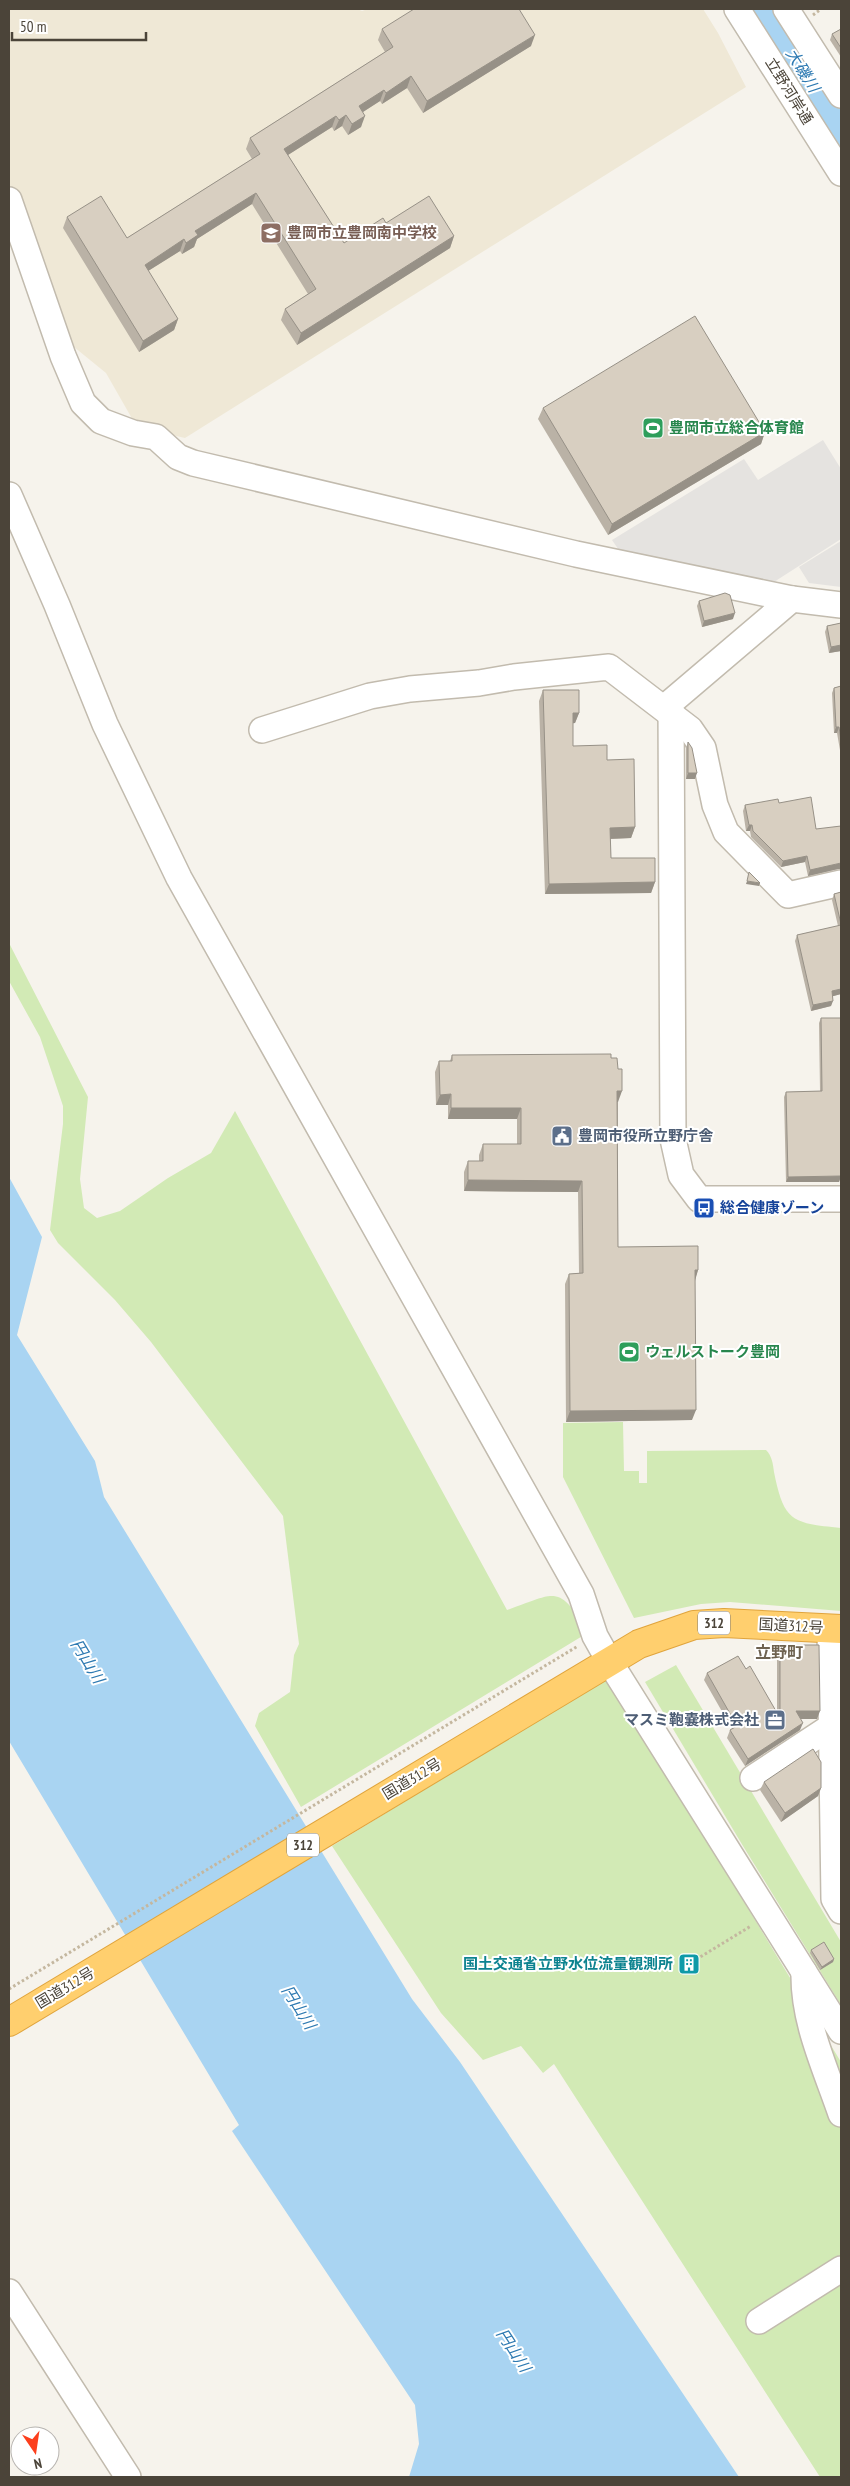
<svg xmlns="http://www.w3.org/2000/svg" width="850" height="2486" viewBox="0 0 850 2486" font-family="'PT Sans Narrow','Noto Sans JP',sans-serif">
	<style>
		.education { fill: #efe8d6 }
		.green { fill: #d2eab5 }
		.parking { fill: #e5e3e0 }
		.water { fill: #a9d4f2 }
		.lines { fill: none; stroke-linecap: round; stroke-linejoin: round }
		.river { stroke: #a9d4f2; stroke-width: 32 }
		.minor-casing { stroke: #c2bbae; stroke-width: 28 }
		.highway-casing { stroke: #e0a43c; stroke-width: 30 }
		.path { stroke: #c4b79f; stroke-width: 3; stroke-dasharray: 2.5 2.5; stroke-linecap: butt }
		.minor { stroke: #fff; stroke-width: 25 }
		.highway { stroke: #ffcf6e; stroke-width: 28 }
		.wall { fill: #bab2a6 }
		.shaded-wall { fill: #979187 }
		.building { fill: #d8cfc1; stroke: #979187 }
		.labels { text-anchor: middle; stroke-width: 4; stroke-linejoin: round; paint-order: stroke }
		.shield { fill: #fff; stroke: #817c74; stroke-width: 1 }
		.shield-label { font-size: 14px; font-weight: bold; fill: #4b4439 }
		.street-label { font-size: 15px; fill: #4b4439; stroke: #fff }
		.education-label { font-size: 15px; font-weight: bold; fill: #785e54; stroke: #fff; text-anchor: start }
		.leisure-label { font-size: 15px; font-weight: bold; fill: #27864d; stroke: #fff; text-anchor: start }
		.service-label { font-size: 15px; font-weight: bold; fill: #4e5e75; stroke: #fff; text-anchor: start }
		.transit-label { font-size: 15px; font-weight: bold; fill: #164399; stroke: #fff; text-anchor: start }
		.culture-label { font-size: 15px; font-weight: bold; fill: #0d838f; stroke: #fff; text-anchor: end }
		.water-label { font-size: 16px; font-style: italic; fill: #2e7ab2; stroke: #fff }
		.neighbourhood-label { font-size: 16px; font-weight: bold; fill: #6e6250; stroke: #fff }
	</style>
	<rect width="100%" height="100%" fill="#f6f3ec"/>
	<polygon class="education" points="9,9 357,9 362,11 368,9 703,9 718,33 746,87 185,438 150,430 134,422 106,373 63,338 9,189"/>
	<g class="green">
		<path d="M9,943l79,154 -8,82 4,29 13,10 23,-7 48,-33 43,-25 24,-42 272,499c50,-17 50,-27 82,22l-288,175 -46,-81 4,-13 31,-21 4,-37 5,-11 -16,-128 -132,-174 -36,-42 -57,-57 -8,-13 13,-106v-18l-23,-69 -31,-56z"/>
		<path d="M623,1422l1,49h15v12h8v-32l119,-1c6,6 7,14 8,22 10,50 18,51 67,56v83l-111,-9 -29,2 -67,14 -71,-141v-54z"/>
		<polygon points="676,1665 841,1942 841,2005 743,1846 645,1682"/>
		<polygon points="608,1677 841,2062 841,2477 820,2477 554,2064 543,2073 521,2046 483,2060 441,2013 332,1846"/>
	</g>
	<g class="parking">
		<polygon points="823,440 841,469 841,539 763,589 625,559 612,540 744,459 758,480"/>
		<polygon points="841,541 841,587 809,583 799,567"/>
	</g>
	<polygon class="water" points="9,1177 42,1237 17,1335 95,1461 104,1497 412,1999 460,2062 739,2477 409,2477 419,2444 415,2405 232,2131 239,2125 9,1741"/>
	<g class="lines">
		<polyline class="river" points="765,9 841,132"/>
		<g class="minor-casing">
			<g id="minor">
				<polyline points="737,9 841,173"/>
				<polyline points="786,9 841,95"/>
				<polyline points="9,200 63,356 83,403 101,421 133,433 156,437 178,457 193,463 576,554 792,599 841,605"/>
				<polyline points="9,495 57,605 105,724 179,878 581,1594 595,1636 609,1661 841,2031"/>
				<polyline points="792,599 671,702 673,1139 681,1175 699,1199 841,1199"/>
				<polyline points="262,730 370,696 410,689 479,683 514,677 609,667 690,729 703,748 715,805 726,832 788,895 841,883"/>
				<polyline points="830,1628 834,1899 841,1911"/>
				<polyline points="753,1778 832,1726"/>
				<path d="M804,1972c-1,50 21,95 37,142"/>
				<polyline points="9,2292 128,2477"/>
				<polyline points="759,2321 841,2269"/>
			</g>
		</g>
		<g class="highway-casing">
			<polyline id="highway" points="9,2022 639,1644 694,1625 724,1623 841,1629"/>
		</g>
		<g class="path">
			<polyline points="813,15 821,9"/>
			<polyline points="692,1962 751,1926"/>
			<polyline points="9,1989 578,1646"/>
		</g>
		<use href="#minor" class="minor"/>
		<use href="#highway" class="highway"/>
	</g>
	<g class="wall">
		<polygon points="382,29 531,46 423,113 407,88 382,104 380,101 363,112 361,127 348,135 342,126 334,131 332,127 288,155 344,243 386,223 454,236 450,248 297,345 281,320 285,309 308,294 252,204 197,239 194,247 182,254 180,251 148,271 178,319 174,330 139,352 63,228 67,217 127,238 252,159 246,149 250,138 385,52 378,40"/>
		<polygon points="841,29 841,57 830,40 832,34"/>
		<polygon points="543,408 765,432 761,444 608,535 538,419"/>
		<polygon points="699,601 733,619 702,627 697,606"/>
		<polygon points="841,623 841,651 829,653 825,632 827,626"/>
		<polygon points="841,686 841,756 837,733 834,733 832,693 834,688"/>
		<polygon points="543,690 579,713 575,723 573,723 573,746 607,760 635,827 631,838 610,839 611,858 655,882 651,893 545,894 539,701"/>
		<polygon points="688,742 695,779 686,779 686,748"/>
		<polygon points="779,803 816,829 838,869 808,876 805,862 781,867 751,837 750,831 746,831 743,811 745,805"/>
		<polygon points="841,892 841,994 833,996 831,1006 811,1011 795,941 797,935 838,926 832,900 834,894"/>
		<polygon points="821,1018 841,1168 841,1176 839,1182 786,1182 784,1097 786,1092 820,1091 819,1023"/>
		<polygon points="452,1055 611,1058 618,1102 618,1247 698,1270 695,1279 692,1420 566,1422 565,1284 569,1274 579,1273 578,1192 464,1191 464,1172 468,1161 479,1161 479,1155 483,1144 517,1144 517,1119 448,1119 448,1105 436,1105 435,1072 439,1061 450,1061"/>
		<polygon points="795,1645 817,1719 800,1719 800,1730 745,1766 727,1738 730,1730 732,1729 704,1680 707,1673 746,1669 777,1714 777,1660 780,1653 793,1653"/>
		<polygon points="764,1782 821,1788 818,1796 781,1822 760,1790"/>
		<polygon points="811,1950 834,1959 833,1962 820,1970 810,1953"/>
	</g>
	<g class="shaded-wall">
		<polygon points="535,35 531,46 423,113 427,101"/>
		<polygon points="411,76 407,88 382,104 386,93"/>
		<polygon points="384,90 380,101 355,117 359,106"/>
		<polygon points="346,115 342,126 334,131 339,120"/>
		<polygon points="336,116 332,127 280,160 284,149"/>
		<polygon points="365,116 361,127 348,135 352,124"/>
		<polygon points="256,193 252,204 197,239 194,247 182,254 186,243 195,231"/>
		<polygon points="454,236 450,248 297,345 301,333"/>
		<polygon points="184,239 180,251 140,276 145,265"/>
		<polygon points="178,319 174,330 139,352 143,341"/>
		<polygon points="765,432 761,444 608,535 612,524"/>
		<polygon points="735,613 733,619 702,627 704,621"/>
		<polygon points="841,645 841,651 829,653 831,647"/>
		<polygon points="573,713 579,713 575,723 569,724"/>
		<polygon points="836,727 839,727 837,733 834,733"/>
		<polygon points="688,773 697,773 695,779 686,779"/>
		<polygon points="749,825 752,825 750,831 746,831"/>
		<polygon points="635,827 631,838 606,839 610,828"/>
		<polygon points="807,856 805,862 781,867 783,861"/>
		<polygon points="841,863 841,869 838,869 808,876 810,870"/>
		<polygon points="747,881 760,883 759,886 746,884"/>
		<polygon points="655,882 651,893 545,894 549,884"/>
		<polygon points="841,989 841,994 830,997 832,991"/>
		<polygon points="833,1001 831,1006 811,1011 813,1005"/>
		<polygon points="617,1091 622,1091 618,1102 614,1102"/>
		<polygon points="451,1094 448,1105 436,1105 440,1095"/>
		<polygon points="451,1108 521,1108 517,1119 448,1119"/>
		<polygon points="841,1176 839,1182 786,1182 788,1177"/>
		<polygon points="468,1180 582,1181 578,1192 464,1191"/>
		<polygon points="695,1270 698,1270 695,1281"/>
		<polygon points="696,1410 692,1420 566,1422 570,1411"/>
		<polygon points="796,1711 820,1711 817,1719 793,1719"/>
		<polygon points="803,1723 800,1730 745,1766 748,1759"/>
		<polygon points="821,1788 818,1796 781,1822 785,1813"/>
		<polygon points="834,1959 833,1962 820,1970 822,1967"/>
	</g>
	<g class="building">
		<polygon points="414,9 519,9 535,35 427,101 411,76 386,93 384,90 359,106 365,116 352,124 346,115 339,120 336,116 284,149 344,243 383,218 386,223 429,196 454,236 301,333 285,309 316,289 256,193 195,231 198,235 186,243 184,239 145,265 178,319 143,341 67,217 101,196 127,238 260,154 250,138 393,47 382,29"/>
		<polygon points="841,29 841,48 832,34"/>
		<polygon points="695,316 765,432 612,524 543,408"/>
		<polygon points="725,593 730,595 735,613 704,621 699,601"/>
		<polygon points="841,623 841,645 831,647 827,626"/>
		<polygon points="841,686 841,740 839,727 836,727 834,688"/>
		<polygon points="543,690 579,690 579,713 573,713 573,746 607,745 607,760 634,759 635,827 610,828 611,858 655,858 655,882 549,884"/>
		<polygon points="688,742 692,748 697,773 688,773"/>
		<polygon points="811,797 816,829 841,826 841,863 810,870 807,856 783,861 753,831 752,825 749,825 745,805 778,799 779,803"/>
		<polygon points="749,872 760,883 747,881"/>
		<polygon points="841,892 841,924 834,894"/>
		<polygon points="841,925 841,989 832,991 833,1001 813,1005 797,935"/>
		<polygon points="821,1018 841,1018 841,1176 788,1177 786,1092 822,1091"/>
		<polygon points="611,1054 611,1058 617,1058 618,1069 622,1069 622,1091 617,1091 618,1247 698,1246 698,1270 695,1270 696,1410 570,1411 569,1274 583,1273 582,1181 468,1180 468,1161 483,1161 483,1144 521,1144 521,1108 451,1108 451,1094 440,1095 439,1061 452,1061 452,1055"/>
		<polygon points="795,1645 819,1645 820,1711 796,1711 803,1723 748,1759 730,1730 737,1726 707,1673 738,1656 746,1669 750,1666 780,1718 780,1653 796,1653"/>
		<polygon points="813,1749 821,1762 821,1788 785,1813 764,1782"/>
		<polygon points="824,1942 834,1959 822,1967 811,1950"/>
	</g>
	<defs>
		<g id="school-square" transform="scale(1.125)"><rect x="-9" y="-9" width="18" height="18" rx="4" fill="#8d6e63" stroke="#fff"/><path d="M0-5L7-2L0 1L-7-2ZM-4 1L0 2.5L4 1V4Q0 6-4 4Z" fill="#fff"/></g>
		<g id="stadium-square" transform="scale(1.125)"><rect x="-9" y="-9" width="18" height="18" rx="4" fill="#2e9e5b" stroke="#fff"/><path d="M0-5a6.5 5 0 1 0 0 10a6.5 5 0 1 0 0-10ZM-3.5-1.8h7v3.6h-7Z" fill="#fff"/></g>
		<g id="civic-square" transform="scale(1.125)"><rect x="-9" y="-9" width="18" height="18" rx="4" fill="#5c6f8a" stroke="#fff"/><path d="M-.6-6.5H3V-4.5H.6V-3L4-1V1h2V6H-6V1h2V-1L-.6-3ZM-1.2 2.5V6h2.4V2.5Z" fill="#fff"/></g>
		<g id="bus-square" transform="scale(1.125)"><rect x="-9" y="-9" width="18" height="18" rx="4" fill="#1a4fb4" stroke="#fff"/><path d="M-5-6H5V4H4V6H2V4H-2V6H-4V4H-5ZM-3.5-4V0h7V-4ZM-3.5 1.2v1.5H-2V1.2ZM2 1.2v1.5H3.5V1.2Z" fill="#fff"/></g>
		<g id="office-square" transform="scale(1.125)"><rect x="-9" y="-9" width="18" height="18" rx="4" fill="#5c6f8a" stroke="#fff"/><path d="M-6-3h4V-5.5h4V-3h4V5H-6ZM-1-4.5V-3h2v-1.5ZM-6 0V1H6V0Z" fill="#fff"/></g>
		<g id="building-square" transform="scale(1.125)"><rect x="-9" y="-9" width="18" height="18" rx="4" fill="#0f9aa8" stroke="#fff"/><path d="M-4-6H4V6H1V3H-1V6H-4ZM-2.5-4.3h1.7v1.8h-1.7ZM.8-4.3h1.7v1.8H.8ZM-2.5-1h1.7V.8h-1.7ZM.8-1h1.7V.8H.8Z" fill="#fff"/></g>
	</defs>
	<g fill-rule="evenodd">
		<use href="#school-square" x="271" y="233"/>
		<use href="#stadium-square" x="653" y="428"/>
		<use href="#civic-square" x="562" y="1136"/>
		<use href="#bus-square" x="704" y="1208"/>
		<use href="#stadium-square" x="629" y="1352"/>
		<use href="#office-square" x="775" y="1720"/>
		<use href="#building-square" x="689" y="1964"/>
	</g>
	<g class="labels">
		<g class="shield">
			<rect x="698" y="1611.5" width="32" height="23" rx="4"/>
			<rect x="287" y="1833.5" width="32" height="23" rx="4"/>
		</g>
		<g class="shield-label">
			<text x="714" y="1628">312</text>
			<text x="303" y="1850">312</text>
		</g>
		<g class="street-label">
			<text transform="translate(789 91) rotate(58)" y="5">立野河岸通</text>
			<text transform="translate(791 1626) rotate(3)" y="5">国道312号</text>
			<text transform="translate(412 1779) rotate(-31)" y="5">国道312号</text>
			<text transform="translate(65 1988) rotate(-31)" y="5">国道312号</text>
		</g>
		<g class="education-label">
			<text x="287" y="238">豊岡市立豊岡南中学校</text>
		</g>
		<g class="leisure-label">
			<text x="669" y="433">豊岡市立総合体育館</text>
			<text x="645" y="1357">ウェルストーク豊岡</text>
		</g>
		<g class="service-label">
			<text x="578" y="1141">豊岡市役所立野庁舎</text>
			<text x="759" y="1725" text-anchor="end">マスミ鞄嚢株式会社</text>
		</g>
		<g class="transit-label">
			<text x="720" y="1213">総合健康ゾーン</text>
		</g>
		<g class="culture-label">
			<text x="673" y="1969">国土交通省立野水位流量観測所</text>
		</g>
		<g class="water-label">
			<text transform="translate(803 70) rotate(58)" y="6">大磯川</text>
			<text transform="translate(88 1661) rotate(59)" y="6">円山川</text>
			<text transform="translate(299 2007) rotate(58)" y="6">円山川</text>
			<text transform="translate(514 2350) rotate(57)" y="6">円山川</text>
		</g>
		<g class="neighbourhood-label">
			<text x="779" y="1658">立野町</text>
		</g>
	</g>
	<rect width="850" height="2486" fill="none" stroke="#4b4439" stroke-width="20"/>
	<g transform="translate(35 2451) rotate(167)"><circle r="24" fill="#ffffff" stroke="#b7b4b0"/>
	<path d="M0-4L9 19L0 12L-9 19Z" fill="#fc3f1d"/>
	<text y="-8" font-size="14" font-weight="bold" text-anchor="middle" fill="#4b4439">N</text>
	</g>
	<path d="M12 32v8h134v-8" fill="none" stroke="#4b4439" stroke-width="2.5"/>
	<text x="20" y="32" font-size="15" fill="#4b4439" stroke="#ffffff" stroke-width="4" paint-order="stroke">50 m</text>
</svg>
